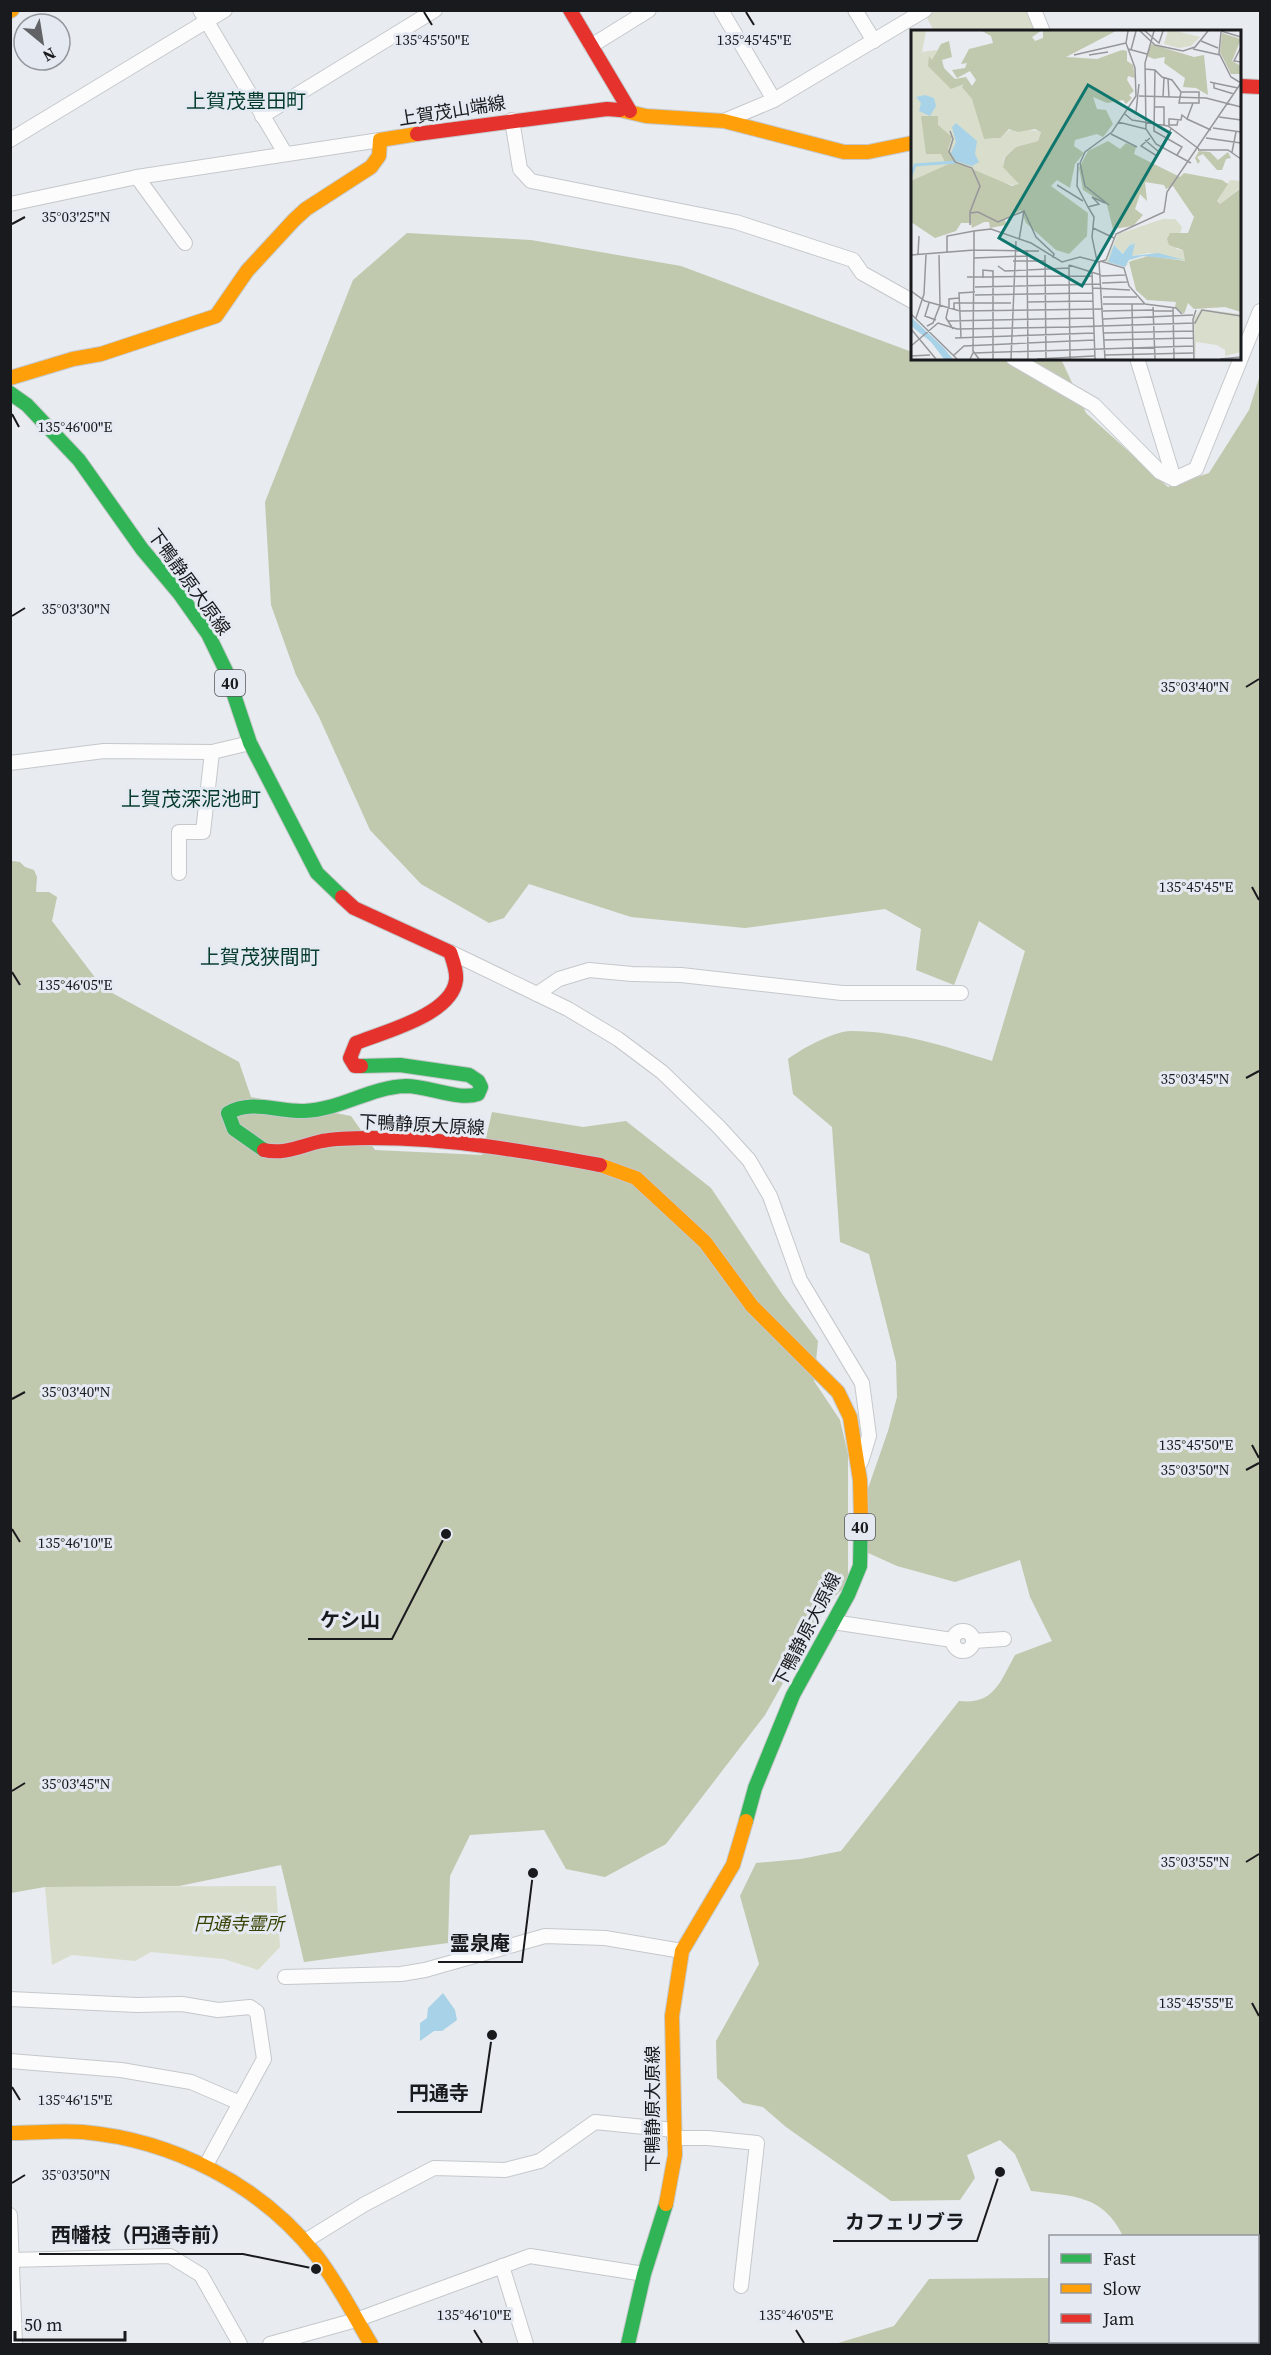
<svg xmlns="http://www.w3.org/2000/svg" width="1271" height="2355" viewBox="0 0 1271 2355" font-family="'Source Serif 4','Noto Sans JP',serif">
	<style>
		.green { fill: #d8decb }
		.forest { fill: #c0c8ae }
		.water { fill: #a7d2e7 }
		.lines { fill: none; stroke-linecap: round; stroke-linejoin: round }
		.street-casing { stroke: #c5c8cb; stroke-width: 16 }
		.fast-casing { stroke: #c5c8cb; stroke-width: 16 }
		.slow-casing { stroke: #c5c8cb; stroke-width: 16 }
		.jam-casing { stroke: #c5c8cb; stroke-width: 16 }
		.street { stroke: #fcfcfd; stroke-width: 14 }
		.fast { stroke: #30b455; stroke-width: 14 }
		.slow { stroke: #ff9f0a; stroke-width: 14 }
		.jam { stroke: #e5322d; stroke-width: 14 }
		.ticks { fill: none; stroke: #191a1d; stroke-width: 2 }
		.labels { text-anchor: middle; stroke-width: 6; stroke-linejoin: round; paint-order: stroke }
		.shield { fill: #e5eaf2; stroke: #56585d; stroke-width: 1.5 }
		.shield-label { font-size: 16px; font-weight: bold; fill: #191a1d }
		.street-label { font-size: 18px; fill: #191a1d; stroke: #e5eaf2 }
		.park-label { font-size: 18px; font-style: italic; fill: #374202; stroke: #e5eaf2 }
		.neighbourhood-label { font-size: 20px; fill: #063c2e; stroke: #e5eaf2 }
		.inset-river { fill: none; stroke: #a7d2e7; stroke-width: 3 }
		.inset-road { fill: none; stroke: #95979b; stroke-width: 1.5 }
		.view { fill: #0f766e; fill-opacity: 0.15; stroke: #0f766e; stroke-width: 3 }
		.inset-edge { fill: none; stroke: #191a1d; stroke-width: 3 }
		.ticks-label { font-size: 15px; text-anchor: middle; fill: #191a1d; stroke: #e5eaf2; stroke-width: 6; stroke-linejoin: round; paint-order: stroke }
		.leader { fill: none; stroke: #191a1d; stroke-width: 2 }
		.callout-dot { fill: #191a1d; stroke: #e5eaf2; stroke-width: 2 }
		.callout-label { font-size: 20px; text-anchor: middle; font-weight: bold; fill: #191a1d; stroke: #e5eaf2; stroke-width: 6; stroke-linejoin: round; paint-order: stroke }
	</style>
	<rect width="100%" height="100%" fill="#e8ebef"/>
	<g class="green">
		<polygon points="936,11 1027,11 1035,31 934,31 926,16"/>
		<polygon points="276,1886 280,1947 258,1970 224,1959 151,1952 135,1961 72,1955 52,1965 45,1887"/>
	</g>
	<g class="forest">
		<path d="M407,233l124,7 150,26 231,86v6l24,3 125,-2 25,54 82,74 41,-14 40,-63 11,-35v1969h-425l59,-18 35,-47 121,-1v64h208v-106h-135c-20,-42 -52,-40 -92,-45l-16,-37 -15,-14 -33,15 8,23 -15,22 -69,1 -105,-74 -23,-20 -20,-4 -26,-25 -1,-37 43,-77 -19,-68 16,-33 45,-4 40,-8 118,-150c35,4 41,-19 56,-46l37,-14 -22,-44 -10,-37 -65,22 -58,-16 -31,-14 -8,-35 30,-86 9,-34 -1,-35 -27,-108 -29,-12 -8,-115 -39,-33 -5,-35c13,-10 46,-28 63,-28 49,0 96,16 141,30l33,-110 -46,-30 -25,64 -38,-15 5,-41 -36,-20 -140,19 -114,-11 -102,-33 -25,34 -15,5 -68,-39 -51,-54 -51,-113 -23,-42 -25,-70 -6,-103 88,-222z"/>
		<polygon points="12,861 20,862 25,867 34,870 37,877 36,892 49,892 57,897 52,921 103,988 239,1062 251,1097 351,1116 375,1150 482,1155 492,1112 583,1127 626,1121 711,1188 782,1294 818,1341 814,1381 840,1420 848,1454 848,1584 828,1603 765,1715 666,1844 605,1877 566,1869 544,1830 470,1835 450,1876 448,1943 304,1962 281,1865 179,1886 45,1887 11,1893"/>
	</g>
	<polygon class="water" points="443,1993 455,2010 457,2020 442,2031 434,2031 420,2041 420,2023 427,2018 428,2008"/>
	<g class="lines">
		<g class="street-casing">
			<g id="street">
				<polyline points="200,10 285,153"/>
				<polyline points="721,10 774,100"/>
				<polyline points="855,10 874,41"/>
				<polyline points="1034,10 1043,32"/>
				<polyline points="591,46 649,10"/>
				<polyline points="262,116 435,10"/>
				<polyline points="512,120 520,169 531,181 736,222 853,260 862,273 912,301"/>
				<polyline points="724,121 774,100 925,10"/>
				<polyline points="10,140 225,10"/>
				<polyline points="137,177 185,243"/>
				<polyline points="10,204 137,177 380,140"/>
				<polyline points="1013,358 1094,405 1160,472 1174,479"/>
				<polyline points="1137,358 1174,479 1196,469 1260,311"/>
				<polyline points="10,763 104,751 212,752 250,743"/>
				<polyline points="179,873 179,832 203,832 212,752"/>
				<polyline points="450,952 568,1009 618,1039 662,1072 718,1126 749,1160 770,1196 800,1280 862,1383 869,1436 861,1462"/>
				<polyline points="537,994 559,979 589,970 632,974 681,975 842,993 961,993"/>
				<polyline points="833,1622 952,1640"/>
				<circle cx="963" cy="1641" r="10"/>
				<polyline points="973,1641 1004,1639"/>
				<polyline points="285,1977 401,1974 425,1970 545,1936 605,1938 682,1951"/>
				<polyline points="10,1999 137,2005 182,2004 218,2010 250,2007 257,2012 264,2059 206,2165"/>
				<polyline points="10,2061 121,2070 191,2082 240,2103"/>
				<polyline points="674,2138 708,2138 757,2143 741,2286"/>
				<polyline points="10,2215 15,2344"/>
				<polyline points="305,2241 365,2204 434,2168 505,2170 540,2161 595,2122 674,2130"/>
				<polyline points="10,2260 170,2256 201,2275 240,2344"/>
				<polyline points="502,2266 526,2344"/>
				<polyline points="270,2344 356,2320 530,2256 644,2274"/>
			</g>
		</g>
		<g class="fast-casing">
			<g id="fast">
				<polyline points="10,393 27,405 79,460 142,549 179,593 208,634 226,671 250,743 317,873 342,897"/>
				<path d="M264,1150l-30,-21 -6,-16c24,-14 50,-1 76,-2 36,-1 66,-24 102,-25 22,0 54,15 72,8l3,-7 -3,-6 -9,-6 -69,-10 -39,1"/>
				<polyline points="746,1821 755,1788 793,1695 848,1595 860,1566 861,1517"/>
				<polyline points="628,2344 644,2274 666,2204"/>
			</g>
		</g>
		<g class="slow-casing">
			<g id="slow">
				<polyline points="10,11 12,10"/>
				<polyline points="620,110 646,116 724,121 844,152 868,152 912,143"/>
				<polyline points="10,378 73,359 101,354 216,316 247,271 294,220 306,209 371,167 379,156 380,140 417,134"/>
				<polyline points="600,1165 636,1178 705,1242 752,1306 838,1392 850,1417 860,1480 861,1517"/>
				<path d="M10,2133c24,0 49,-3 73,-1 89,8 177,52 233,123 21,27 37,59 55,89"/>
				<polyline points="666,2204 675,2155 672,2016 682,1951 733,1865 746,1821"/>
			</g>
		</g>
		<g class="jam-casing">
			<g id="jam">
				<polyline points="570,10 630,111"/>
				<polyline points="1240,86 1260,87"/>
				<polyline points="417,134 607,109 620,110"/>
				<path d="M342,897l12,11 96,44c3,9 7,18 6,28 -4,35 -73,52 -100,63l-6,15 5,8h6"/>
				<path d="M264,1150c20,5 39,-5 58,-9 16,-3 34,-3 50,-3 77,0 153,13 228,27"/>
			</g>
		</g>
		<use href="#street" class="street"/>
		<use href="#fast" class="fast"/>
		<use href="#slow" class="slow"/>
		<use href="#jam" class="jam"/>
	</g>
	<path class="ticks" d="M424,12l8,13M746,12l8,13M12,224l13,-7M12,414l7,13M12,616l13,-8M1246,687l13,-8M1252,887l7,13M12,972l8,13M1246,1078l13,-7M12,1399l13,-7M1252,1445l7,13M1246,1470l13,-7M12,1529l8,13M12,1791l13,-8M1246,1862l13,-8M1252,2003l7,13M12,2087l8,13M12,2183l13,-8M474,2330l8,13M796,2330l8,13"/>
	<g class="labels">
		<g class="shield">
			<rect x="215" y="670" width="30" height="26" rx="4.5"/>
			<rect x="845" y="1514" width="30" height="26" rx="4.5"/>
		</g>
		<g class="shield-label">
			<text x="230" y="689">40</text>
			<text x="860" y="1533">40</text>
		</g>
		<g class="street-label">
			<text transform="translate(452 111) rotate(-9)" y="6">上賀茂山端線</text>
			<text transform="translate(189 582) rotate(54)" y="6">下鴨静原大原線</text>
			<text transform="translate(422 1125) rotate(3)" y="6">下鴨静原大原線</text>
			<text transform="translate(807 1630) rotate(-63)" y="6">下鴨静原大原線</text>
			<text transform="translate(653 2109) rotate(-90)" y="6">下鴨静原大原線</text>
		</g>
		<g class="park-label">
			<text x="239" y="1930">円通寺霊所</text>
		</g>
		<g class="neighbourhood-label">
			<text x="246" y="108">上賀茂豊田町</text>
			<text x="191" y="806">上賀茂深泥池町</text>
			<text x="260" y="964">上賀茂狭間町</text>
		</g>
	</g>
	<g transform="translate(911 30)">
		<rect width="330" height="330" fill="#e8ebef"/>
		<path d="M0,1h15l-4,21 15,-2 -6,14 21,20 11,-3 12,23 9,35h11l17,-10 29,2 -3,10 -22,6 -12,10 -1,9 15,15v5l-25,-5 -82,1zM257,1h8l24,6 -9,9 -12,2 -15,-4zM319,150l11,1v6l-21,17 -3,-3zM252,189h12l7,8 -6,22 7,1 2,11 -37,-5 -16,4 -7,7 -19,-5 12,-28zM220,212l1,14 17,-3 34,7 -35,-5 -21,9 -16,-3 3,-16 10,9zM290,279l40,5v38l-16,4v-6l-8,-5 -21,-3 -1,17 -1,-41z" fill="#d8decb" fill-rule="evenodd"/>
		<path d="M71,1h59l-9,6 3,4 8,-3v-7h73l-50,26 31,2 25,-9 5,1v10l6,4 2,13 -7,-2 -1,4 7,11 -5,4 3,3 -6,6 -3,-4 -16,3 -14,-6 4,12 9,1 7,14 -10,13 -6,-3 -22,6 -1,6 10,7 -9,11 -5,24 -13,-8 -6,6 37,27 -1,23 -18,18 -13,-4 -30,-27 -5,-13 -16,9 1,6 -16,3 -1,-6h-5l-12,6 -1,-5h-10l-5,8 -21,7 -24,-16v-41l40,-18 -6,-1 -4,-8h-15l-5,-38h17v9l14,12 -4,12 10,14 54,23 7,-2 -16,-17 2,-10 11,-10 22,-6 3,-9 -6,-3 -17,3 -9,-3 -9,9 -16,1 -12,-40 -10,-12 2,-3 -13,5 -23,-23 1,-10 3,4 9,-16 8,-3 3,16 -10,3 2,8 11,11 11,-2 6,9 4,-6 -6,-9 -13,7 -5,-8 13,-2 2,-5 -6,1 8,-15 24,-6 -2,-7zM311,3l19,6 -9,22 9,5v8h-10l-11,-22zM240,14l43,13 10,-2 4,40 -12,-7 -13,-1 2,-9 -21,-15 1,-6 -11,2 -7,-3zM197,111l12,8 6,-6 10,4 -2,7 46,23 4,-4 38,7 6,4 -11,17 3,3 21,-16v124l-16,-5 -31,2 -6,-6 -4,11 -9,-7 1,-5 -29,-2 -11,-10 -7,-28 19,-6 37,5 -2,-11 -14,-5 -2,-6 3,-6h18l6,-16 -21,-31 -7,3 -2,-4 -19,-3 2,19 -7,-7 -5,15 8,6 -10,11 -20,3 -6,-24 -24,-15 -4,-22 9,-17zM288,121l11,1 8,8 10,-8 3,6 -5,1 -4,11h-5l-14,-16 -6,3 3,4 -2,3 -3,-6z" fill="#c0c8ae"/>
		<path d="M14,65l9,3 2,8 -6,10 -11,-5 2,-8 -5,-6zM45,93l21,18 -2,13 4,8 -7,4 -16,-5 -5,-8 5,-11 -4,-15zM222,210l-3,6 5,-3 -3,13 26,-3 26,7 -41,-4 -14,4 -4,7 -17,-5 6,-17 9,9zM0,287l32,30 10,12h-9l-13,-17 -20,-16z" fill="#a7d2e7"/>
		<path class="inset-river" d="M0,145l4,-10 41,-3"/>
		<path class="inset-road" d="M229,1l15,14 28,6 12,-4 13,-16M234,1l14,12 4,-12M243,1l-9,32 1,66 10,15 35,19M310,1l20,6M310,2l-2,21 12,24 10,6M290,11l17,7M330,17l-7,14 7,1M217,19l19,5M282,19l27,6M220,20l5,-19M163,25l52,-12M178,25l19,-3M234,39l10,1 7,7 10,3 9,12 -2,11h20v-11h-18M244,40l-1,61 28,16 -5,8M257,49l1,18M299,52l4,1v5l20,6M303,53l24,5M228,66l67,2 35,9M252,67l1,-19M282,73l-6,16 24,11M244,77h9v19M225,82l3,-28M214,84l7,6 36,6 31,23M308,87l22,3M267,90l-1,5h-8v-6h2l10,1 1,-5 5,4M207,92l28,7M302,98l28,4M39,101l3,8 -4,13 6,10 17,6 8,18 -10,26v13M200,104l26,13M239,108l-9,8 16,10M295,108l35,5M234,110l14,12M287,120h30l13,9M321,122l4,-20M243,131l17,-32M167,133l-1,23 11,21M146,155l26,16M198,175l-24,-19 -5,-23 5,-11 27,-20 24,-36 -1,-28 -9,-25 2,-12M113,181l12,26 18,17 -1,4M59,183l8,-1 20,10 26,-11 -5,29M182,198l21,10M116,220l1,109M36,222v-16l27,-5M7,224l1,-18M0,225l63,-5v-19l17,-2 40,14 31,19 18,-5 19,5 6,97M134,225l1,104M63,228l53,-2M102,231h32M186,231l-5,-24 2,-20 -6,-10 11,-3 -7,-7 13,6M189,231l24,7 5,18 16,18 31,4 6,6M188,232l7,-2 10,-26 48,-22 3,-20 74,-109M158,235l1,94M158,235l32,10M87,236l7,5 64,-3M181,243l3,86M190,246l24,-1M56,247l125,-1M72,248v-8l10,1v88M191,253l25,-1M64,257l126,-3M181,258l38,2M0,261l14,10 35,10 143,-2M64,265l117,-2M192,267h34M116,272l66,-1M18,273l-4,13 11,4M192,274h41M221,274l1,55M242,277l2,52M262,277l1,52M37,279l-2,9 7,11M38,279v-10l10,-1M43,280v-7h57M192,281l51,-1M243,281h19M0,284l46,45M5,288l8,-24 2,-39M192,289l90,-4M37,291l145,-3M16,296l6,-3 7,-18 -1,-50M0,299l25,30M193,303l89,-2M50,307l-2,-44 16,-1M44,308l139,-5M193,310l89,-2M0,316l27,-23 19,6 113,-2 125,-4 7,-13 39,6M43,325l10,-9 130,-6M194,325l88,-2M0,326l19,-1M59,329l3,-6 220,-7M68,329l-6,-8 1,-101 65,1M100,329l5,-118M126,329l57,-3M283,329l-1,-40 3,-9M309,329l21,-2"/>
		<path class="view" d="M177,55l82,48 -88,153 -83,-48z"/>
		<rect width="330" height="330" class="inset-edge"/>
	</g>
	<g class="ticks-label">
		<text x="432" y="45">135°45'50"E</text>
		<text x="754" y="45">135°45'45"E</text>
		<text x="76" y="222">35°03'25"N</text>
		<text x="75" y="432">135°46'00"E</text>
		<text x="76" y="614">35°03'30"N</text>
		<text x="1195" y="692">35°03'40"N</text>
		<text x="1196" y="892">135°45'45"E</text>
		<text x="75" y="990">135°46'05"E</text>
		<text x="1195" y="1084">35°03'45"N</text>
		<text x="76" y="1397">35°03'40"N</text>
		<text x="1196" y="1450">135°45'50"E</text>
		<text x="1195" y="1475">35°03'50"N</text>
		<text x="75" y="1548">135°46'10"E</text>
		<text x="76" y="1789">35°03'45"N</text>
		<text x="1195" y="1867">35°03'55"N</text>
		<text x="1196" y="2008">135°45'55"E</text>
		<text x="75" y="2105">135°46'15"E</text>
		<text x="76" y="2180">35°03'50"N</text>
		<text x="474" y="2320">135°46'10"E</text>
		<text x="796" y="2320">135°46'05"E</text>
	</g>
	<path class="leader" d="M446 1534L392 1639H308M533 1873L522 1962H438M492 2035L481 2112H397M1000 2172L977 2241H833M316 2269L243 2254H39"/>
	<g class="callout-dot">
		<circle cx="446" cy="1534" r="6"/>
		<circle cx="533" cy="1873" r="6"/>
		<circle cx="492" cy="2035" r="6"/>
		<circle cx="1000" cy="2172" r="6"/>
		<circle cx="316" cy="2269" r="6"/>
	</g>
	<g class="callout-label">
		<text x="350" y="1627">ケシ山</text>
		<text x="480" y="1950">霊泉庵</text>
		<text x="439" y="2100">円通寺</text>
		<text x="905" y="2229">カフェリブラ</text>
		<text x="141" y="2242">西幡枝（円通寺前）</text>
	</g>
	<rect width="1271" height="2355" fill="none" stroke="#191a1d" stroke-width="24"/>
	<rect x="1049" y="2235" width="210" height="108" fill="#e5eaf2" stroke="#93979d" stroke-width="1.5"/>
	<rect x="1061" y="2254" width="30" height="9" fill="#30b455" stroke="#93979d" stroke-width="1.5"/>
	<text x="1103" y="2265" font-size="18" fill="#191a1d">Fast</text>
	<rect x="1061" y="2284" width="30" height="9" fill="#ff9f0a" stroke="#93979d" stroke-width="1.5"/>
	<text x="1103" y="2295" font-size="18" fill="#191a1d">Slow</text>
	<rect x="1061" y="2314" width="30" height="9" fill="#e5322d" stroke="#93979d" stroke-width="1.5"/>
	<text x="1103" y="2325" font-size="18" fill="#191a1d">Jam</text>
	<g transform="translate(42 42) rotate(150)"><circle r="28" fill="#e5eaf2" stroke="#93979d" stroke-width="1.5"/>
	<path d="M0-4.5L10 22L0 15L-10 22Z" fill="#616366"/>
	<text y="-9" font-size="16" font-weight="bold" text-anchor="middle" fill="#191a1d">N</text>
	</g>
	<path d="M15 2331v9h110v-9" fill="none" stroke="#191a1d" stroke-width="3"/>
	<text x="24" y="2331" font-size="18" fill="#191a1d" stroke="#e5eaf2" stroke-width="4.5" paint-order="stroke">50 m</text>
</svg>
